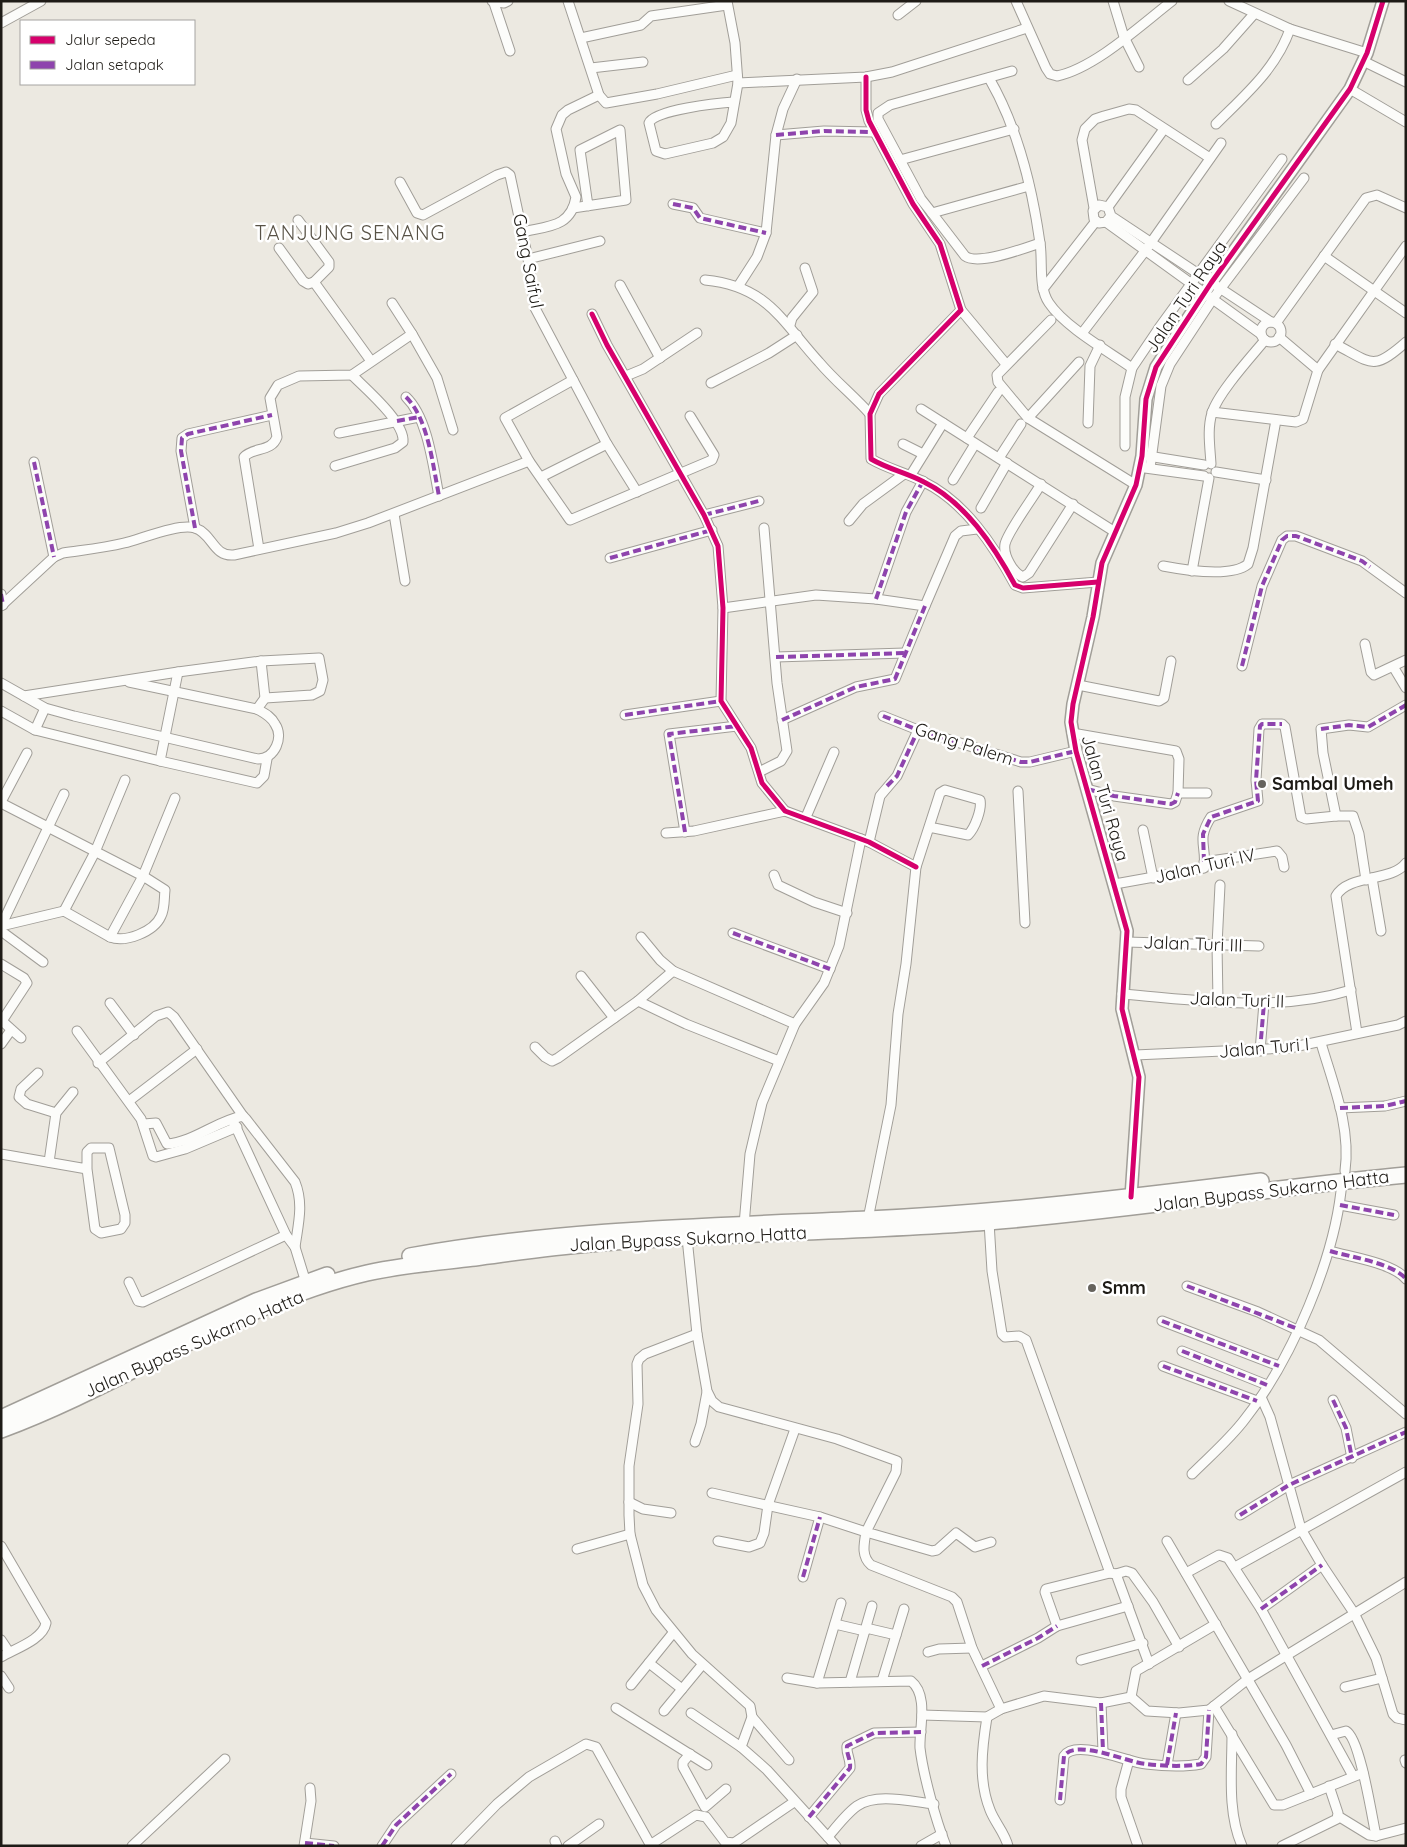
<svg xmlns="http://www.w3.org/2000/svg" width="1407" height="1847" viewBox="0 0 1407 1847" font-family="Quicksand,sans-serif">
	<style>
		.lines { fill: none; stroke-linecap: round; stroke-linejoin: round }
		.street-casing { stroke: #a19e98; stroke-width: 11 }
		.secondary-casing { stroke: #a19e98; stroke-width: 14 }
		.highway-casing { stroke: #a19e98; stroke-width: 18 }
		.street { stroke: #fcfcfa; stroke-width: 9 }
		.secondary { stroke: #fcfcfa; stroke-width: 11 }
		.highway { stroke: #fcfcfa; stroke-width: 15 }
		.quiet { stroke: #8e44ad; stroke-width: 4; stroke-dasharray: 8 4; stroke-linecap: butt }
		.cycleway-casing { stroke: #fff; stroke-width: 8 }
		.cycleway { stroke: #d6006c; stroke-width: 5 }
		.poi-dot { fill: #66635d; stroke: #fff; stroke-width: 2 }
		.labels { text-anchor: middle; stroke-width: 5; stroke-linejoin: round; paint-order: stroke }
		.street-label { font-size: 18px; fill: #1e1b16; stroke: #fff }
		.poi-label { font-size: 18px; font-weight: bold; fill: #1e1b16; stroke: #fff; text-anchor: start }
		.quarter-label { font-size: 20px; letter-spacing: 1px; fill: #585246; stroke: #fff }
	</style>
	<rect width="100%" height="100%" fill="#ece9e1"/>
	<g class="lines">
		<g class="street-casing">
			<g id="street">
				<polyline points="492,1 504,3 508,1"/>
				<polyline points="568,1 599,95 606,103 657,94 737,75"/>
				<path d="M727,1l8,42 3,40 -7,40 -8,14 -10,6 -48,11 -9,-3 -7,-28c5,-13 69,-20 84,-21"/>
				<path d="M1016,1l30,67 4,6 7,2c38,-8 84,-51 115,-75"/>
				<polyline points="1113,1 1124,37 1139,67"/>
				<polyline points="1229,1 1290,29 1367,53"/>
				<polyline points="494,3 510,51"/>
				<polyline points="898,15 916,1"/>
				<polyline points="1,23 41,1"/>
				<polyline points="581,38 641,25 651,16 727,5"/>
				<polyline points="1363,61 1406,82"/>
				<polyline points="591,68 643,62"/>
				<polyline points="1012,71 890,105 878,113 878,119 921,199 932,213 1029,186"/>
				<path d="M866,77v33l3,11 44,83 27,40 21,66 -82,84 -9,20 1,45c17,10 36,14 53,23 41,20 70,64 91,103l8,3 75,-6"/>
				<path d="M989,78c29,50 43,108 51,165 3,19 -2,44 9,60 16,24 59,48 83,65"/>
				<polyline points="1188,80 1223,49 1254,14"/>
				<polyline points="738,83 866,77 892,72 1027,28"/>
				<polyline points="1350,89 1406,122"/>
				<path d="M1216,124c29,-29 60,-55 74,-95"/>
				<polyline points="776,135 824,131 874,132"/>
				<polyline points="900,160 1014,129"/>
				<polyline points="400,182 417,213 423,215 497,175 506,172 510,175 528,259 535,308 607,444 637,492"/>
				<polyline points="673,204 693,208 700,218 766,233"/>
				<polyline points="1108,207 1164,129"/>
				<polyline points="573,208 626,200 620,130 580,150 588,206"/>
				<polyline points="1094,208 1082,140 1085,129 1095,119 1104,116 1129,109 1136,110 1210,158"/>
				<path d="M932,213l33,43c13,10 60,-8 75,-13"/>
				<polyline points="1111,216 1106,222 1099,223 1094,219 1093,211 1099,205 1108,207 1111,216 1271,322"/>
				<polyline points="298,220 329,262 329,267 314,282 371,361"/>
				<polyline points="1106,222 1261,334"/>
				<path d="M522,232c25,-6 49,-4 54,-35l-10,-23 -10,-45 6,-14 6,-5 31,-15"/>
				<polyline points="279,248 303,281 308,284 314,282"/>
				<polyline points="1324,256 1406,313"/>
				<polyline points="528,259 600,241"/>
				<path d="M705,280c62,6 76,40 114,82 16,19 35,34 51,52"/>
				<polyline points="620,285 660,358"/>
				<polyline points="739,285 757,257 766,233 776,135 783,109 797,79"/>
				<polyline points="1043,289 1096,221"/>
				<polyline points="961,310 1006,364"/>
				<polyline points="592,314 607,345 704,515 718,546 723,608 721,701 751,748 762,783 785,811 869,842 916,867"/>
				<polyline points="1051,320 997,375 998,382 1028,418 1136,485"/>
				<circle cx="1271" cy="332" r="10"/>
				<polyline points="1276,323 1366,198 1377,195 1406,208"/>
				<polyline points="790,325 792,318 813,292 805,268"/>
				<polyline points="1083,332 1145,251 1221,143"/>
				<polyline points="412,334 437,378 453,430"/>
				<polyline points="1279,337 1318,370"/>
				<path d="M1335,344c37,19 37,28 71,-2"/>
				<polyline points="626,376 643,369 697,333"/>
				<polyline points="573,380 505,418 529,461 570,520 712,460 714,455 690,416"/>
				<polyline points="711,383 769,353 797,335"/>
				<path d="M406,397c22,21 27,69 33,99"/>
				<polyline points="921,409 1115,532"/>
				<polyline points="1212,412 1296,422 1303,419 1318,370 1406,246"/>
				<polyline points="1028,418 1079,362"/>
				<polyline points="1088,423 1090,366 1100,345"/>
				<polyline points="339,433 419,417"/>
				<polyline points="967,438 998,392"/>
				<polyline points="903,444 923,454"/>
				<polyline points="1125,446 1125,397 1132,368 1159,328 1282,159"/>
				<polyline points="1148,456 1204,465"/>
				<polyline points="999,458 1021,424"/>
				<polyline points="34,462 54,557"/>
				<path d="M1211,464c-1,-17 -4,-35 1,-51 6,-20 39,-56 53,-73"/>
				<path d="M335,466l60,-18 8,-6c2,-20 -37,-53 -51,-67"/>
				<polyline points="1145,468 1204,476"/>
				<polyline points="1150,468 1161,386 1170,364 1212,300 1304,178"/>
				<polyline points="1216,472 1266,480"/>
				<polyline points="912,473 943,423"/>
				<polyline points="541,477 607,444"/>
				<polyline points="953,480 975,444"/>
				<path d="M1041,484c-8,14 -33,47 -36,60 -2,11 8,29 18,33l6,-4 44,-69"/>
				<polyline points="981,508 1007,463"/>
				<polyline points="394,514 405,581"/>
				<polyline points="704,515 759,501"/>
				<polyline points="849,521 863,504 904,474"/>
				<polyline points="195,528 181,451 182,438 188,434 272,415"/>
				<path d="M259,549l-15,-92c9,-10 28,-5 33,-20l-7,-39 8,-13 21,-9 53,-1 60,-41 -20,-31"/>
				<polyline points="610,558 712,530"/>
				<path d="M1163,566c21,4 68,12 85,-2l5,-16 23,-128"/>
				<polyline points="1192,571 1209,478"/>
				<polyline points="1,594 3,605"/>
				<polyline points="876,599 906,512 923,481"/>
				<path d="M1,606l53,-49 9,-4c20,-3 41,-5 61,-10 17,-4 55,-20 71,-15 18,6 18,29 39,27l102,-22 32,-10 161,-62"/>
				<polyline points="723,608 816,595 876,599 925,606 955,536 961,531 977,529"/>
				<polyline points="1365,644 1371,672 1374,675 1406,660"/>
				<polyline points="776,657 905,653"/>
				<polyline points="1242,666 1262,586 1282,540 1287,536 1296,536 1362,561 1406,593"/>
				<polyline points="1394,668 1406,688"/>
				<polyline points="178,672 160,761 257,783 264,776 267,759"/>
				<polyline points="129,682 257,709 265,698 261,661"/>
				<polyline points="1,683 24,696 178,672 261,661 319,658 323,680 320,691 312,695 265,698"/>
				<polyline points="1078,685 1159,701 1164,698 1171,661"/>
				<path d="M24,696l21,12 29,8 184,43c17,0 26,-22 17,-35 -4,-8 -11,-11 -18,-15"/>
				<polyline points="1,711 35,730 160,761"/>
				<polyline points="625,715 721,701"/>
				<polyline points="883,716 918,730 1021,762 1030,762 1076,751"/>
				<polyline points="782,720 856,687 895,679 925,606"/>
				<polyline points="35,730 45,708"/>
				<polyline points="1072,733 1176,751 1179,759 1178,793 1207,793"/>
				<polyline points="759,772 781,761 787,751 777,683 764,528"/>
				<polyline points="1087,789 1114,796 1171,804 1175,802 1178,793"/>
				<polyline points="1018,791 1025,923"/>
				<polyline points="1,802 27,753"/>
				<path d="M1,803l142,73 22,14c-1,8 0,19 -4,26 -7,16 -36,27 -51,21l-46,-26 -63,15"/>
				<polyline points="806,817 834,752"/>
				<polyline points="1143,830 1153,878"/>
				<polyline points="685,832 669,734 737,726"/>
				<polyline points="666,833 694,831 785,811"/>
				<polyline points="869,842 880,796 897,776 918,730"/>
				<polyline points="1204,862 1277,851 1282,857 1284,867"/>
				<polyline points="774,875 778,885 814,902 847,913"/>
				<polyline points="1372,878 1381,931"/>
				<polyline points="1366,880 1359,834 1353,816 1336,816 1323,753 1321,729 1349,725 1368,727 1406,705"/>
				<path d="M1115,884l89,-16c3,-22 -8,-28 7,-51l47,-16 -2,-21 3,-51 3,-5h20l3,3 16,90 5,2 30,-3"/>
				<polyline points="64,911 95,852 125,780"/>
				<polyline points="1,926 64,794"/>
				<polyline points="1,931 43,962"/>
				<polyline points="733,933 830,969"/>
				<polyline points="110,937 143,876 175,798"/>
				<polyline points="641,937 660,960 673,971 795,1024"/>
				<polyline points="1127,942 1259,946"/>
				<polyline points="1,964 24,978 27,983 2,1021"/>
				<polyline points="581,976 614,1018"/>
				<path d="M1122,994c76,6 155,19 229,-4"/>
				<polyline points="638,1001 686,1024 779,1061"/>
				<polyline points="1218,1001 1217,945 1220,885"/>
				<polyline points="110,1003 134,1035"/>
				<polyline points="1,1020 21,1038"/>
				<polyline points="77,1031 141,1119 153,1156 156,1157 185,1149 237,1127"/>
				<path d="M1357,1033l-21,-137c12,-22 56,-14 70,-33"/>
				<path d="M1321,1043c12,41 30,84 24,128"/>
				<polyline points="1,1044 11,1030"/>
				<polyline points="535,1047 545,1057 552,1061 558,1058 638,1001 673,971"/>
				<polyline points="1260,1051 1264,1003"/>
				<polyline points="1135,1055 1289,1048 1398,1025 1406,1021"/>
				<polyline points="98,1063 156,1016 168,1012 174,1017 243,1116"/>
				<polyline points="38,1073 21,1089 19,1097 27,1104 56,1113"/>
				<polyline points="129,1101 197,1049"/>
				<polyline points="1340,1108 1385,1106 1406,1101"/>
				<polyline points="234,1123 286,1235 295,1247 307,1286"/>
				<path d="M144,1124l12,-1 11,21c27,-2 49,-23 76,-28l3,3 49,63c9,22 3,43 0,65"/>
				<polyline points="1,1154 87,1169 95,1229 101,1233 121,1229 125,1223 125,1215 109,1148 91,1148 87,1152 87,1169"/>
				<polyline points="49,1162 56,1113 73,1092"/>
				<polyline points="1340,1205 1394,1215"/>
				<path d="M868,1219l23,-114 7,-91 8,-50 10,-97 24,-74 5,-3 35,10c2,9 -5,28 -12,35l-39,-8"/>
				<polyline points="989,1222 992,1271 1002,1334 1005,1337 1019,1336 1026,1340 1110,1573 1116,1574 1149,1664"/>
				<polyline points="744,1225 750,1154 762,1103 795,1024 824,983 839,946 861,839"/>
				<polyline points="687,1238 697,1334 707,1391 712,1401 719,1407 837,1439 897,1461 896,1472 866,1532 932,1551 937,1550 956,1533 975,1547 991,1542"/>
				<path d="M1330,1251c20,6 63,12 76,28"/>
				<polyline points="129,1282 138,1301 143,1302 286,1235"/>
				<polyline points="1187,1286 1258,1312 1319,1340 1406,1414"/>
				<polyline points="1162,1321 1279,1366"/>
				<polyline points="697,1334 645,1354 639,1359 637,1364 638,1404 629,1466 629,1515 630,1534 643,1585 656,1610 692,1654 750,1706 752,1717 741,1747 767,1770 836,1846"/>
				<polyline points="1182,1351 1267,1385"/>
				<polyline points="1163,1366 1257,1401"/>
				<polyline points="1261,1397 1270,1417 1301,1529 1322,1565 1354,1613 1376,1658 1393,1714 1397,1718 1406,1720"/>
				<polyline points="1333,1400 1346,1428 1352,1458"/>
				<polyline points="695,1442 701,1424 707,1392"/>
				<path d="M1192,1474c18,-18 38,-35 53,-55 47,-60 91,-162 97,-238"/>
				<path d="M712,1493l108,24 46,15c-2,12 -5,24 5,33l81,32 5,5 15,46 29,61"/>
				<polyline points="629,1502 643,1509 671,1513"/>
				<polyline points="1240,1515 1289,1485 1406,1432"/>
				<polyline points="718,1541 749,1547 760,1543 764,1533 768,1505 795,1429"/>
				<polyline points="1167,1541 1286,1745 1311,1794"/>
				<path d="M1,1546l45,77c-3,17 -32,26 -45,34"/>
				<polyline points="577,1549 630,1534"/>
				<polyline points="1235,1567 1406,1472"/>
				<polyline points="1186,1573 1219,1555 1228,1558 1261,1609 1353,1776"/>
				<polyline points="1116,1574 1126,1571 1132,1573 1153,1602 1179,1647"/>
				<polyline points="803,1577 820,1517"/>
				<polyline points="1261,1609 1322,1565"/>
				<polyline points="835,1624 865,1631"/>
				<polyline points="1057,1626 1045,1592 1046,1589 1110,1573"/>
				<polyline points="866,1628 896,1635"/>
				<polyline points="1,1640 9,1652"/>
				<polyline points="928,1652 939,1649 972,1648"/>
				<polyline points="1081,1660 1143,1643"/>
				<polyline points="649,1663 682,1689"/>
				<polyline points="982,1666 1038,1638 1057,1626 1128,1606"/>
				<polyline points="1,1676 9,1688"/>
				<path d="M787,1678l30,5 94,-2c18,14 8,48 9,67 3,26 16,73 26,98"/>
				<polyline points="882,1681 904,1609"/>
				<polyline points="850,1682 872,1606"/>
				<polyline points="817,1683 841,1603"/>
				<polyline points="631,1685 673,1633"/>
				<polyline points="1345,1687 1382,1678"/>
				<polyline points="1131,1697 1136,1671 1216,1624"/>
				<polyline points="1101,1703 1103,1751"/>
				<polyline points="1214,1706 1274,1805 1283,1805 1363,1773"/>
				<polyline points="616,1708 707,1765"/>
				<polyline points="664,1711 702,1665"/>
				<polyline points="691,1713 741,1747"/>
				<polyline points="922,1715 987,1717 1001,1709 1044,1696 1101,1703 1131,1697 1147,1711 1179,1713 1209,1710 1248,1679 1406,1582"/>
				<polyline points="752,1717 789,1760"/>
				<path d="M987,1717c-5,31 -9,63 3,93 5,13 15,23 18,36"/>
				<path d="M1232,1734c0,36 -5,78 10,112"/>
				<path d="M1331,1735l15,-4c14,7 26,86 30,105l30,-8"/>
				<polyline points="690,1754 683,1762 683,1767 705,1807 726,1789"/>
				<polyline points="1129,1760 1121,1789 1121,1797 1138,1846"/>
				<polyline points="1405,1760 1406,1763"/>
				<polyline points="1167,1765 1176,1713"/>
				<path d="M1060,1800l4,-44c12,-18 65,7 82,8 17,2 38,3 55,0l5,-7 3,-47"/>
				<polyline points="1338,1816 1369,1835 1376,1836"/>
				<path d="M809,1817l41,-49c1,-9 -4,-14 -3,-22l27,-13 47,-1"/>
				<path d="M828,1837c9,-11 18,-23 29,-31 20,-14 55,-4 77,-2"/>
				<polyline points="555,1841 557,1846"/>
				<polyline points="305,1843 334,1846"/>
				<polyline points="650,1845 696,1815 706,1817 725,1842 734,1843 794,1802"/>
				<polyline points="132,1846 225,1759"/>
				<polyline points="304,1846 311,1801 310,1788"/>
				<polyline points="382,1846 396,1825 451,1774"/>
				<polyline points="456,1846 497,1804 529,1777 586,1744 596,1747 651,1846"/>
				<polyline points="568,1846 599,1824"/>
				<polyline points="921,1846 942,1834"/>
				<polyline points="1282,1846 1337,1819 1338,1813 1329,1786"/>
			</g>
		</g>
		<g class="secondary-casing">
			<polyline id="secondary" points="1131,1197 1139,1077 1122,1009 1127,931 1076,751 1071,722 1073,704 1093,617 1102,563 1136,485 1142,456 1146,399 1156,367 1211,283 1350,89 1367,53 1383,1"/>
		</g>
		<g class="highway-casing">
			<g id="highway">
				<path d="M410,1256c151,-27 305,-30 458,-37 131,-6 263,-22 393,-38"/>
				<polyline points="1,1418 256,1301 327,1275"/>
				<path d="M1,1430c122,-45 240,-128 366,-157 36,-8 72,-11 108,-15 38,-5 77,-11 115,-14 132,-12 266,-11 398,-22 140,-11 278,-34 418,-47"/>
			</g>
		</g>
		<use href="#street" class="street"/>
		<use href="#secondary" class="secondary"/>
		<use href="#highway" class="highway"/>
		<g class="quiet">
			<polyline points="776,135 824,131 874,132"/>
			<polyline points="673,204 693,208 700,218 766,233"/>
			<path d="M406,397c22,21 27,69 33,99"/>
			<polyline points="397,421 419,417"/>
			<polyline points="34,462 54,557"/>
			<polyline points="704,515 759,501"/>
			<polyline points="195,528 181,451 182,438 188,434 272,415"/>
			<polyline points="610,558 712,530"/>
			<polyline points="1,594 3,605"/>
			<polyline points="876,599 906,512 923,481"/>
			<polyline points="776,657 905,653"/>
			<polyline points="1242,666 1262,586 1282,540 1287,536 1296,536 1362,561 1370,567"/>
			<polyline points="625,715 721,701"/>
			<polyline points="883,716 918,730 1021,762 1030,762 1076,751"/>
			<polyline points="782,720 856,687 895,679 925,606"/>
			<polyline points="1321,729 1349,725 1368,727 1406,705"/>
			<polyline points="887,786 897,776 918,730"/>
			<polyline points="1087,789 1114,796 1171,804 1175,802 1178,793"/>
			<polyline points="685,832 669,734 737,726"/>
			<polyline points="1204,862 1203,834 1211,817 1258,801 1256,780 1260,726 1262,724 1282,724"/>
			<polyline points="733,933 830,969"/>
			<polyline points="1260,1051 1264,1003"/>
			<polyline points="1340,1108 1385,1106 1406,1101"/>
			<polyline points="1340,1205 1394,1215"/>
			<path d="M1330,1251c20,6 63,12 76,28"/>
			<polyline points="1187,1286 1298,1329"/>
			<polyline points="1162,1321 1279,1366"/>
			<polyline points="1182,1351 1267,1385"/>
			<polyline points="1163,1366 1257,1401"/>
			<polyline points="1333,1400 1346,1428 1352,1458"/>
			<polyline points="1240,1515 1289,1485 1406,1432"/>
			<polyline points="803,1577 820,1517"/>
			<polyline points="1261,1609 1322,1565"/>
			<polyline points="982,1666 1038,1638 1057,1626"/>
			<polyline points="1101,1703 1103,1751"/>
			<polyline points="1167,1765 1176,1713"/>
			<path d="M1060,1800l4,-44c12,-18 65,7 82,8 17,2 38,3 55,0l5,-7 3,-47"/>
			<path d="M809,1817l41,-49c1,-9 -4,-14 -3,-22l27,-13 47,-1"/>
			<polyline points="305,1843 334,1846"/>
			<polyline points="382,1846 396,1825 451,1774"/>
		</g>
		<g class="cycleway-casing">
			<g id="cycleway">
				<path d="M866,77v33l3,11 44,83 27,40 21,66 -82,84 -9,20 1,45c17,10 36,14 53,23 41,20 70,64 91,103l8,3 75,-6"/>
				<polyline points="592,314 607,345 704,515 718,546 723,608 721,701 751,748 762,783 785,811 869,842 916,867"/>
				<polyline points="1131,1197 1139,1077 1122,1009 1127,931 1076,751 1071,722 1073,704 1093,617 1102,563 1136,485 1142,456 1146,399 1156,367 1211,283 1350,89 1367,53 1383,1"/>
			</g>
		</g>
		<use href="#cycleway" class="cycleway"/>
	</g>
	<g class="poi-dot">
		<circle cx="1262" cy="784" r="5"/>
		<circle cx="1092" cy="1288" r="5"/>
	</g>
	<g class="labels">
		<g class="street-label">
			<text transform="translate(528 261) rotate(79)" y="6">Gang Saiful</text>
			<text transform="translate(1186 297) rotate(-56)" y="6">Jalan Turi Raya</text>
			<text transform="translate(964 744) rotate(18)" y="6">Gang Palem</text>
			<text transform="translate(1105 798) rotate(74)" y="6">Jalan Turi Raya</text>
			<text transform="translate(1205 866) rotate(-13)" y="6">Jalan Turi IV</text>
			<text transform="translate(1193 944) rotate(2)" y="6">Jalan Turi III</text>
			<text transform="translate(1237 1000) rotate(2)" y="6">Jalan Turi II</text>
			<text transform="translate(1264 1048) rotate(-5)" y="6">Jalan Turi I</text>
			<text transform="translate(1271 1191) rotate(-7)" y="6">Jalan Bypass Sukarno Hatta</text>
			<text transform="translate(688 1239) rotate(-3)" y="6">Jalan Bypass Sukarno Hatta</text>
			<text transform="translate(194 1344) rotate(-24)" y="6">Jalan Bypass Sukarno Hatta</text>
		</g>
		<g class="poi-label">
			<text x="1272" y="790">Sambal Umeh</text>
			<text x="1102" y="1294">Smm</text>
		</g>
		<g class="quarter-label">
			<text x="350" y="240">TANJUNG SENANG</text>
		</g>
	</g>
	<rect width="1407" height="1847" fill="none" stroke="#1e1b16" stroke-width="5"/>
	<rect x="20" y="20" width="175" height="65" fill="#ffffff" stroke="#a5a4a2"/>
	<rect x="30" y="36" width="25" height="8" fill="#d6006c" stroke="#a5a4a2"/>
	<text x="65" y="45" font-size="15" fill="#1e1b16">Jalur sepeda</text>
	<rect x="30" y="61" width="25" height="8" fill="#8e44ad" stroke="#a5a4a2"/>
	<text x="65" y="70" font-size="15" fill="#1e1b16">Jalan setapak</text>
</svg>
